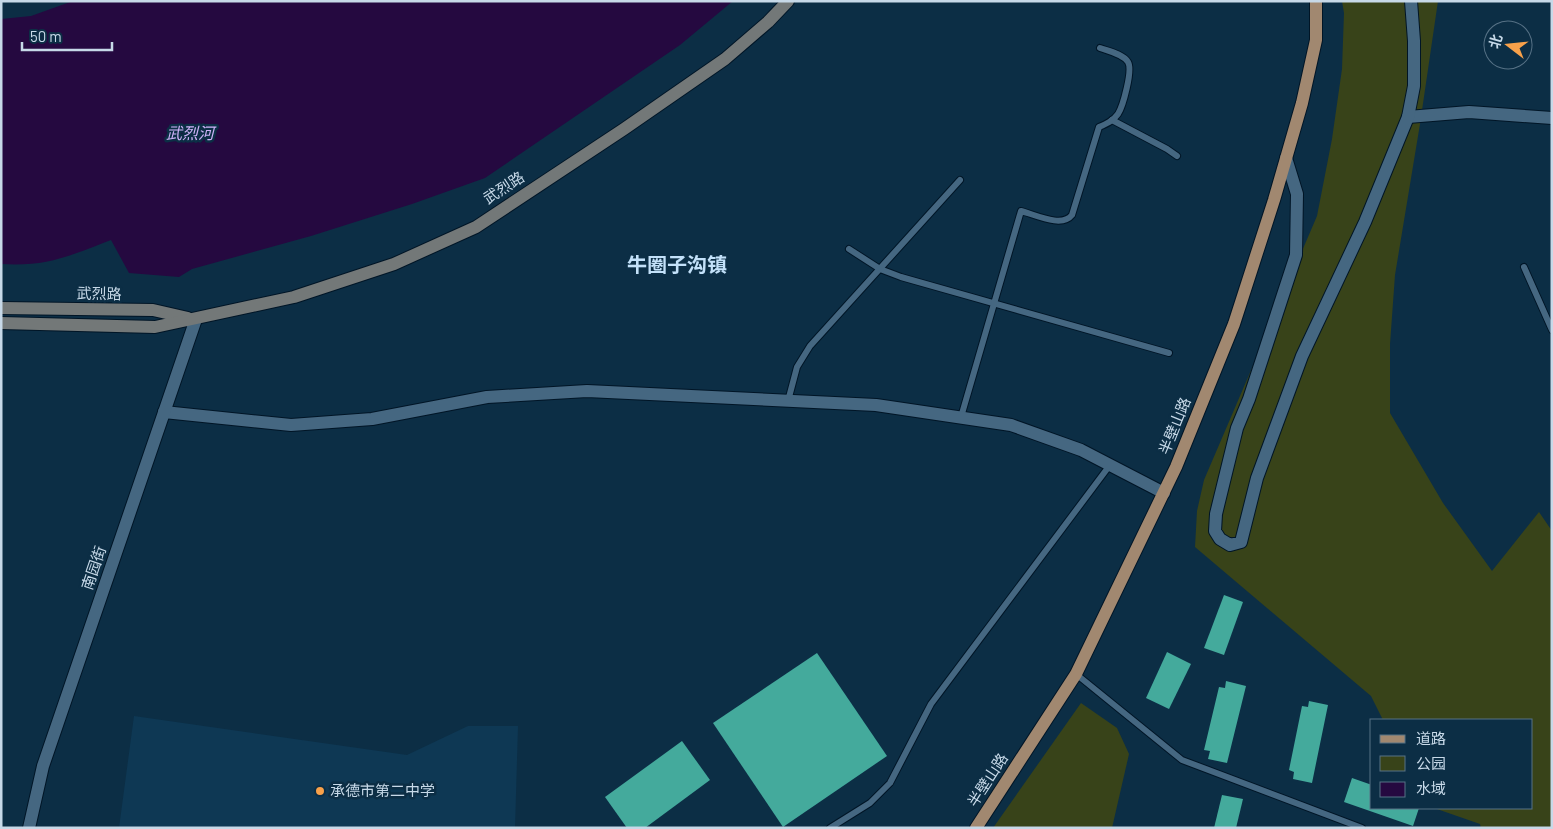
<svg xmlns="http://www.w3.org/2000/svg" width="1553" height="829" viewBox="0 0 1553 829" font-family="Barlow,'Noto Sans SC',sans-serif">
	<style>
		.built { fill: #0e3854 }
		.green { fill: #384319 }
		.water { fill: #250940 }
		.building { fill: #44aa9c }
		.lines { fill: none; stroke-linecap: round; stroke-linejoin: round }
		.service-casing { stroke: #001526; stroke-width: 8 }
		.minor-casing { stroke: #001526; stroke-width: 14 }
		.tertiary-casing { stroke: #001526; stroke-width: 14 }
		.secondary-casing { stroke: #001526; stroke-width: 14 }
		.primary-casing { stroke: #001526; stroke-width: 14 }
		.service { stroke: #456781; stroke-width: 6 }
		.minor { stroke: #456781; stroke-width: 12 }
		.tertiary { stroke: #456781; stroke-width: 12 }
		.secondary { stroke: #737878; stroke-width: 12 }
		.primary { stroke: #a18870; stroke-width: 12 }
		.poi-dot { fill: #f8a14a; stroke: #0c2e45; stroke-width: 2 }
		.labels { text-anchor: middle; stroke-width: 5; stroke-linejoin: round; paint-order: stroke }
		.street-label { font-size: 15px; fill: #c7d9e8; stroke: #0c2e45 }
		.poi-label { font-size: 15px; fill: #c7d9e8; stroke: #0c2e45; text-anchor: start }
		.water-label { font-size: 16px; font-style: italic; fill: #ceb2f8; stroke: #0c2e45 }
		.district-label { font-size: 20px; font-weight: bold; fill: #c3e1f9; stroke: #0c2e45 }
	</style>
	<rect width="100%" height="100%" fill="#0c2e45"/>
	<polygon class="built" points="134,716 407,755 468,726 518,726 515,828 119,828"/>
	<g class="green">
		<polygon points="1342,1 1438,1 1420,124 1395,275 1390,344 1390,413 1443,503 1492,571 1539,512 1552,531 1552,828 1481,828 1480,824 1434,808 1532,808 1532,720 1383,720 1371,696 1195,547 1197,511 1204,480 1317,216 1332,139 1342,69 1344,13"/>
		<polygon points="1081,703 1117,728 1129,754 1112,828 993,828"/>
	</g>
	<path class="water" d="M73,1h660l-53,44 -195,133 -73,26 -101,32 -119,33 -13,8 -50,-4 -18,-33c-41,16 -65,27 -110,24v-245l30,-3z"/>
	<g class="building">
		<polygon points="1224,595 1243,602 1224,655 1204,648"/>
		<polygon points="1167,652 1191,664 1169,709 1146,698"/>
		<polygon points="817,653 887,756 783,827 713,723"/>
		<polygon points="1226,681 1246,686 1227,763 1208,759 1210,751 1204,750 1219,687 1225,688"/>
		<polygon points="1309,701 1328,705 1312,783 1293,779 1294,772 1289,770 1302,706 1308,707"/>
		<polygon points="682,741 710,780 645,828 627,828 605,797"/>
		<polygon points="1352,778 1372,785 1372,808 1419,808 1413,826 1344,802"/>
		<polygon points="1222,795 1243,799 1236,828 1214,828"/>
	</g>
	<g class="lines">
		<g class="service-casing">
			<g id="service">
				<polyline points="1112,120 1167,149 1177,156"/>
				<polyline points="849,249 880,269 901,277 1169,353"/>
				<polyline points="1524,267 1552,330"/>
				<polyline points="788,401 797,367 810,346 960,180"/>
				<path d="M961,417l60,-206c15,4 41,17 51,4l27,-88c7,-3 14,-6 19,-13 5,-8 15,-44 10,-52 -5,-8 -20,-11 -28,-14"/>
				<polyline points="1076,674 1182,760 1362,828"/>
				<polyline points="830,828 870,803 890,783 931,704 1110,465"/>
			</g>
		</g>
		<g class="minor-casing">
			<g id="minor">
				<polyline points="1408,117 1469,112 1552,118"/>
				<polyline points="1286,158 1297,194 1296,255 1249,399 1237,428 1216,514 1215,531 1220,539 1230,545 1241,542 1257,478 1302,356 1365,222 1408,117 1414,86 1414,41 1411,1"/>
			</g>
		</g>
		<g class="tertiary-casing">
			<g id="tertiary">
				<polyline points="164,412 291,425 372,419 487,397 587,391 876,405 1011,425 1081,450 1164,493"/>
				<polyline points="29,828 43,766 196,319"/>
			</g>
		</g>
		<g class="secondary-casing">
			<g id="secondary">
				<polyline points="1,308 153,310 188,318"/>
				<polyline points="1,323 155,327 294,297 394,264 476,227 624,129 725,59 768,22 788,1"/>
			</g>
		</g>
		<g class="primary-casing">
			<polyline id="primary" points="976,828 1076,674 1176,467 1234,324 1274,200 1302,103 1316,40 1316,1"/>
		</g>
		<use href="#service" class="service"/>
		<use href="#minor" class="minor"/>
		<use href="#tertiary" class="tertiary"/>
		<use href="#secondary" class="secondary"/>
		<use href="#primary" class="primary"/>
	</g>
	<circle class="poi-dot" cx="320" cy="791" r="5"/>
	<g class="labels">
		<g class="street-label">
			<text transform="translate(504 188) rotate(-33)" y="5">武烈路</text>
			<text transform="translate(99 294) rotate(1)" y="5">武烈路</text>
			<text transform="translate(1175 426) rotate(-68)" y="5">半壁山路</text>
			<text transform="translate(94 568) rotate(-71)" y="5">南园街</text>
			<text transform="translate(988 780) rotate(-57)" y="5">半壁山路</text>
		</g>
		<g class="poi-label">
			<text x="330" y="796">承德市第二中学</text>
		</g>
		<g class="water-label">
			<text x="190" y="139">武烈河</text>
		</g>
		<g class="district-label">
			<text x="677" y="272">牛圈子沟镇</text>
		</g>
	</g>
	<rect width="1553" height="829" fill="none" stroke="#c7d9e8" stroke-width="5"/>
	<rect x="1370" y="719" width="162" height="90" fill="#0c2e45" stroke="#577286"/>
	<rect x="1380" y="735" width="25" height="8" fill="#a18870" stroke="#577286"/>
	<text x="1416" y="744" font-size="15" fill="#c7d9e8">道路</text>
	<rect x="1380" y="756" width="25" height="15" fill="#384319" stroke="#577286"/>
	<text x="1416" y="769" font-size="15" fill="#c7d9e8">公园</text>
	<rect x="1380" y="782" width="25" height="15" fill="#250940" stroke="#577286"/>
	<text x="1416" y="794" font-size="15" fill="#c7d9e8">水域</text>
	<g transform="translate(1508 45) rotate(286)"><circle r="24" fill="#0c2e45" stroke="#577286"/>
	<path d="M0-4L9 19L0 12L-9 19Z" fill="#f8a14a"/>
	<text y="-8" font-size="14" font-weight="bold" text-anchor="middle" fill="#c7d9e8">北</text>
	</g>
	<path d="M22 42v8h90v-8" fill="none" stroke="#c7d9e8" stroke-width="2.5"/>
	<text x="30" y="42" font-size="15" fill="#c7d9e8" stroke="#0c2e45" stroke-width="4" paint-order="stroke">50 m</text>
</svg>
